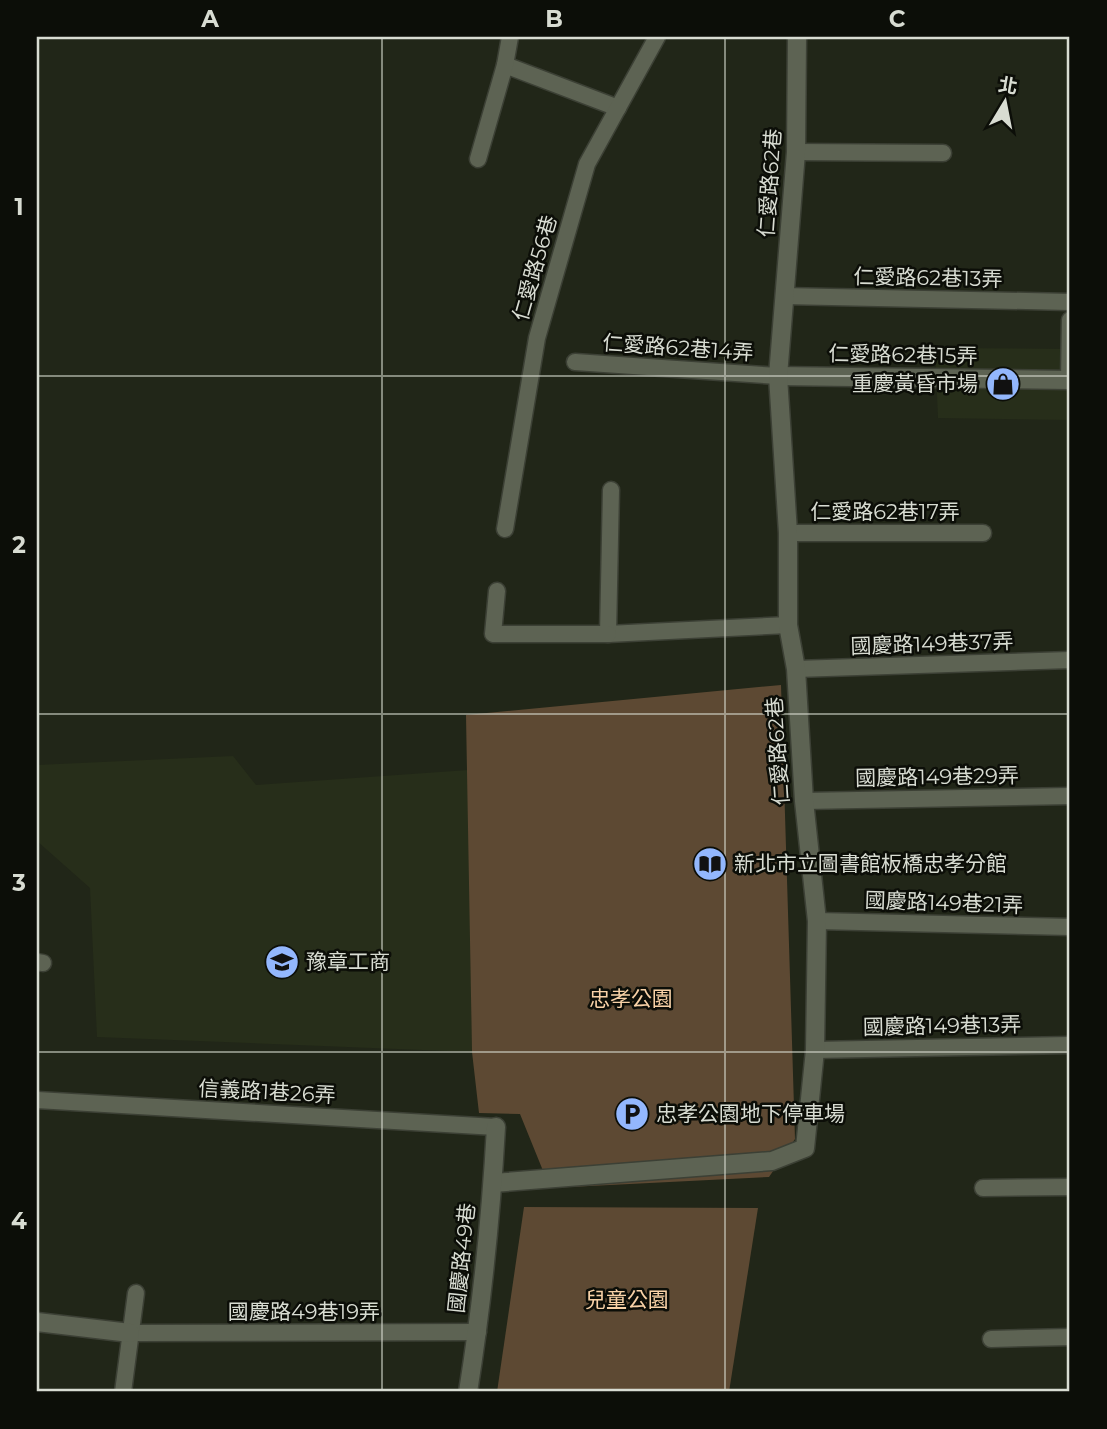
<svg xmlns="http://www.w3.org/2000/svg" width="1107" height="1429" viewBox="0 0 1107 1429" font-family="Montserrat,'Noto Sans TC',sans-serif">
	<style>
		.built { fill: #272e1a }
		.green { fill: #5d4933 }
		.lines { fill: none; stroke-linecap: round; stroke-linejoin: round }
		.service-casing { stroke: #3c4035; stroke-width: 19 }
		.minor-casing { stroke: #3c4035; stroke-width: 21 }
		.service { stroke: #5d6353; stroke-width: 16 }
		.minor { stroke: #5d6353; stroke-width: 18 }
		.grid { fill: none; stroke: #d8dcd2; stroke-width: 2; stroke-opacity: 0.55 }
		.labels { text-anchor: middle; stroke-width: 5; stroke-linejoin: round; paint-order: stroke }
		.street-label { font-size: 21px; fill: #d8dcd2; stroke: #0c0e08 }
		.poi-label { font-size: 21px; fill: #d8dcd2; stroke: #0c0e08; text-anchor: start }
		.park-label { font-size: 21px; fill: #f9d2a7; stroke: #0c0e08 }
		.neatline { fill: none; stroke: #d8dcd2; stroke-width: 2.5 }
		.grid-label { font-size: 23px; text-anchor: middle; font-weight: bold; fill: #d8dcd2 }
	</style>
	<rect width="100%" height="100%" fill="#212618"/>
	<g class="built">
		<polygon points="935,348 1070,349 1070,420 938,418"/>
		<polygon points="233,756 256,785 468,770 472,1052 97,1037 90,888 37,841 37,765"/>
	</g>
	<g class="green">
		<polygon points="781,685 795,1139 769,1177 550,1188 520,1114 479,1113 472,1052 466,715"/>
		<polygon points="524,1207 758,1208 729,1392 497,1392"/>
	</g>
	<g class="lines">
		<g class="service-casing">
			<g id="service">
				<polyline points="505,65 618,108"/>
				<polyline points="796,152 943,153"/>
				<polyline points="478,159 505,65 510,37"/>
				<polyline points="784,296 1070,302"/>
				<polyline points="575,362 778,376"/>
				<polyline points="1069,380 1070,320"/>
				<polyline points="611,490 608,634 788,625"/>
				<polyline points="505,529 537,338 587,164 657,37"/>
				<polyline points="788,533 983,533"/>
				<polyline points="497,591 493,634 608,634"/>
				<polyline points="796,669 1070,660"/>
				<polyline points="804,801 1070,796"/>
				<polyline points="817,921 1070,927"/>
				<polyline points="37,962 43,963"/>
				<polyline points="815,1050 1070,1045"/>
				<polyline points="37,1100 496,1127"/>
				<polyline points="983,1188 1070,1187"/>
				<polyline points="130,1333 478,1332"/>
				<polyline points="991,1339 1070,1337"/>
				<polyline points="123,1392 136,1293"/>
			</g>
		</g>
		<g class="minor-casing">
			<g id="minor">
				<polyline points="778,376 1070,380"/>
				<polyline points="493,1183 772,1161 805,1148 815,1050 817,921 804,801 796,669 788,625 788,533 778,376 796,152 797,37"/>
				<polyline points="37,1322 130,1333"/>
				<path d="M468,1392c14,-88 23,-176 28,-265"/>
			</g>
		</g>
		<use href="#service" class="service"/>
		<use href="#minor" class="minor"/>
	</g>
	<path class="grid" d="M382,37v1355M725,37v1355M37,376h1033M37,714h1033M37,1052h1033"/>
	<defs>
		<g id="shop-disc" transform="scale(1.75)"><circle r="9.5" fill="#93b7fd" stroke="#0c0e08"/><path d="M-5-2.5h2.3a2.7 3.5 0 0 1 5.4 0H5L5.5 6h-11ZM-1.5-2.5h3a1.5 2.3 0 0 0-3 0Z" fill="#111"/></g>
		<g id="library-disc" transform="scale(1.75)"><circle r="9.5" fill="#93b7fd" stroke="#0c0e08"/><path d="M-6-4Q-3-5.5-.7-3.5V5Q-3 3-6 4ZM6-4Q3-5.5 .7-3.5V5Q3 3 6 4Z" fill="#111"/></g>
		<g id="school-disc" transform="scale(1.75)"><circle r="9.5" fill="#93b7fd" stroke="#0c0e08"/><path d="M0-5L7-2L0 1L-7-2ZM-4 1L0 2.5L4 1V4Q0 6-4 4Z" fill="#111"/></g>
		<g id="parking-disc" transform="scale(1.75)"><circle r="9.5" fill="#93b7fd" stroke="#0c0e08"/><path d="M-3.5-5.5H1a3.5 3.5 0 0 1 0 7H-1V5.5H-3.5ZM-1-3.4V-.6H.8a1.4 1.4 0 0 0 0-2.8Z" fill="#111"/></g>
	</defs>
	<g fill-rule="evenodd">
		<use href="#shop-disc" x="1003" y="384"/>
		<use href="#library-disc" x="710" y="864"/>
		<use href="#school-disc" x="282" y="962"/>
		<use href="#parking-disc" x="632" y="1114"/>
	</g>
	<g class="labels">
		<g class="street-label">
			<text transform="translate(770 183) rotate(-86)" y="7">仁愛路62巷</text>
			<text transform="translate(535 268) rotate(-74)" y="7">仁愛路56巷</text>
			<text transform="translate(928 278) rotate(1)" y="7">仁愛路62巷13弄</text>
			<text transform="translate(678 348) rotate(4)" y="7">仁愛路62巷14弄</text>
			<text transform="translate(903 355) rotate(1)" y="7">仁愛路62巷15弄</text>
			<text x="885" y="519">仁愛路62巷17弄</text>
			<text transform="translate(932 644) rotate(-2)" y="7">國慶路149巷37弄</text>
			<text transform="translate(778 751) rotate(-94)" y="7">仁愛路62巷</text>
			<text transform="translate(937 777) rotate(-1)" y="7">國慶路149巷29弄</text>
			<text transform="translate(944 903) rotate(2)" y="7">國慶路149巷21弄</text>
			<text transform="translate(942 1026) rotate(-1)" y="7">國慶路149巷13弄</text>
			<text transform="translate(267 1092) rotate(3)" y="7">信義路1巷26弄</text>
			<text transform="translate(462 1258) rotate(-84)" y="7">國慶路49巷</text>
			<text x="304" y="1319">國慶路49巷19弄</text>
		</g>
		<g class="poi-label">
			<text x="978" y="391" text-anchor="end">重慶黃昏市場</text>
			<text x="734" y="871">新北市立圖書館板橋忠孝分館</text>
			<text x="306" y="969">豫章工商</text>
			<text x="656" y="1121">忠孝公園地下停車場</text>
		</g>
		<g class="park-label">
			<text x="631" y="1006">忠孝公園</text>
			<text x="627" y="1307">兒童公園</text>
		</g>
	</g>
	<rect width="1107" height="1429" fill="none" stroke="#0c0e08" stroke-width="77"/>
	<g transform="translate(1005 102) rotate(10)" stroke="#0c0e08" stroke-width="5" paint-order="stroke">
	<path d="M0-5L12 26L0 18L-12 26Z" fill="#d8dcd2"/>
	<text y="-10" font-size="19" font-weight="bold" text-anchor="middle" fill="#d8dcd2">北</text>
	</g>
	<rect x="38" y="38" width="1030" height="1352" class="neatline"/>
	<g class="grid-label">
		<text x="210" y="27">A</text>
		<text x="554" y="27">B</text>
		<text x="897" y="27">C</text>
		<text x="19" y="215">1</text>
		<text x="19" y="553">2</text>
		<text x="19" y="891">3</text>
		<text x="19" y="1229">4</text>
	</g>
</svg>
